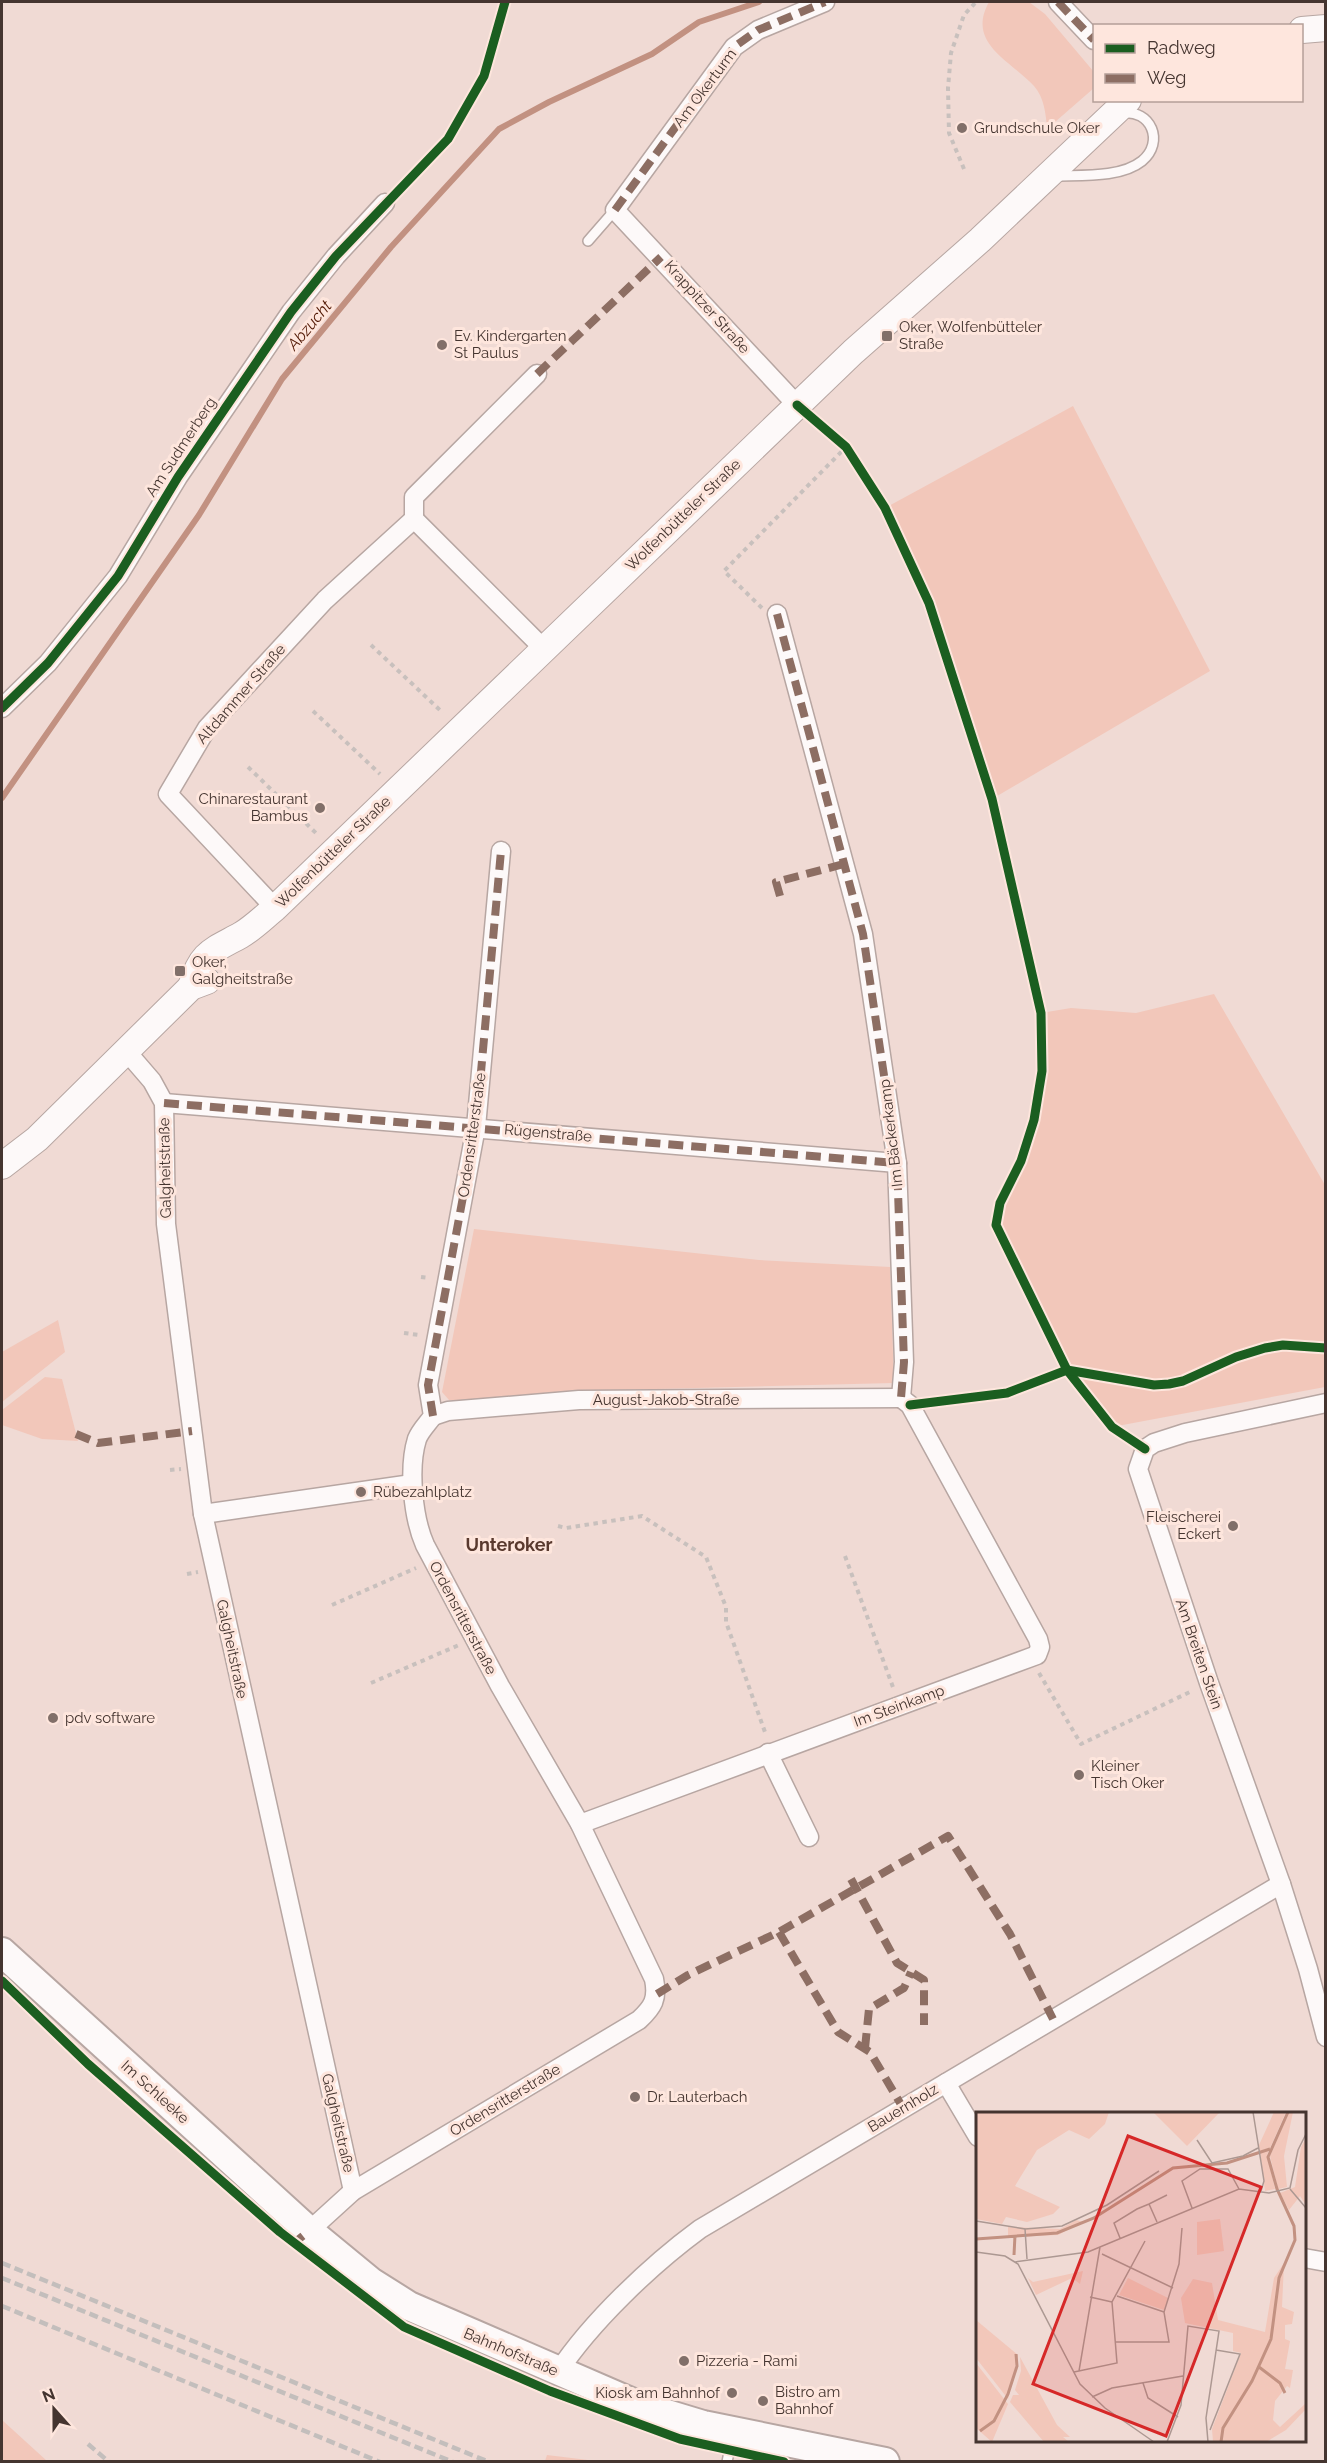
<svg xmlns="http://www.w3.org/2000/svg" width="1327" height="2463" viewBox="0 0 1327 2463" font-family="Raleway,sans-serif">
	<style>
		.green { fill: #f2c7ba }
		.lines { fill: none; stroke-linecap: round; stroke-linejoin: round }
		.stream { stroke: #c29181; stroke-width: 6 }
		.lane-casing { stroke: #b7a6a2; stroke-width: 12 }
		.street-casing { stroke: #b7a6a2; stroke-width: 21 }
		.secondary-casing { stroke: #b7a6a2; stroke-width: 28 }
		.primary-casing { stroke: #b7a6a2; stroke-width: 32 }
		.path { stroke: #c8c0bd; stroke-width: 4; stroke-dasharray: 4.5 4.5; stroke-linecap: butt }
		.lane { stroke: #fdf9f9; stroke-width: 9 }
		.street { stroke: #fdf9f9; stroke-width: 18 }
		.secondary { stroke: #fdf9f9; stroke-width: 26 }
		.primary { stroke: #fdf9f9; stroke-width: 28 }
		.rail { stroke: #c3bebc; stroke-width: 4.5; stroke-dasharray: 9 4.5; stroke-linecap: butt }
		.quiet { stroke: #8d6e63; stroke-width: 8; stroke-dasharray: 15 8; stroke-linecap: butt }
		.cycleway-casing { stroke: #fee6dd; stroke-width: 13 }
		.cycleway { stroke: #1b5e20; stroke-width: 9 }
		.poi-dot { fill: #816f69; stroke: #fee6dd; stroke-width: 2 }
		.labels { text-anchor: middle; stroke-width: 6; stroke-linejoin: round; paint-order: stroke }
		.street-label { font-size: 15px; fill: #453530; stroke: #fee6dd }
		.poi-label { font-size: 15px; fill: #453530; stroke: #fee6dd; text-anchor: start }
		.water-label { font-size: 16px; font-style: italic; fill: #511703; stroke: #fee6dd }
		.quarter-label { font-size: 18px; font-weight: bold; fill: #59392e; stroke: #fee6dd }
		.inset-river { fill: none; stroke: #c29181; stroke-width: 3 }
		.inset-road { fill: none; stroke: #ac9892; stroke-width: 1.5 }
		.view { fill: #d62828; fill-opacity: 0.15; stroke: #d62828; stroke-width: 3 }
		.inset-edge { fill: none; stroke: #453530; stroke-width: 3 }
	</style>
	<rect width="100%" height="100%" fill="#f0dad4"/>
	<g class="green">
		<path d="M989,2h40l16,12 49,58v16l-47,41c-1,-15 -3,-32 -13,-43 -24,-26 -68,-43 -45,-84z"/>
		<polygon points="1073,406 1210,671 992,799 929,603 885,508"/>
		<path d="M1214,994l111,191v202l-213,40 -45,-57 -71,-145c5,-28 16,-40 25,-65 19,-48 21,-96 20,-147l30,-5 65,5z"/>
		<polygon points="474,1229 759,1260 890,1267 894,1383 577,1391 462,1401 449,1400 442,1392"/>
		<polygon points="58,1320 65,1352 2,1402 2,1352"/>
		<polygon points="45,1377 62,1379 78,1441 42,1439 2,1425 2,1410"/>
		<polygon points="2,2420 47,2461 2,2461"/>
		<polygon points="547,2455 596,2461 545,2461"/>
	</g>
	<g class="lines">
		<polyline class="stream" points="2,798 199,515 282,379 391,247 499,129 549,102 652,54 699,22 759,2"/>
		<g class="lane-casing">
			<g id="lane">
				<path d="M1056,176c25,-1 65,2 86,-15 23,-19 9,-52 -20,-48"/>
				<polyline points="588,241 615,210"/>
				<polyline points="727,2462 733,2433"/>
			</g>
		</g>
		<g class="street-casing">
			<g id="street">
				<polyline points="1058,2 1094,40"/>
				<polyline points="797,405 615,210 734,47 758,30 825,2"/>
				<polyline points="414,519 414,497 537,374"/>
				<polyline points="777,614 863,934 897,1163 904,1362 901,1398"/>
				<polyline points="2,708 48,663 118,576 178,477 291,312 336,256 385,203"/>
				<polyline points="275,908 168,794 207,728 325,600 414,519 544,649"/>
				<polyline points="127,1052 152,1081 164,1103 166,1224 203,1514 353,2191"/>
				<polyline points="164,1103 897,1163"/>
				<polyline points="1326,1403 1185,1433 1154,1443 1145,1449 1138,1469 1209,1683 1281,1884 1308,1969 1326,2037"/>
				<polyline points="433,1416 448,1411 579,1400 901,1398"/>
				<polyline points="203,1514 412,1484"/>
				<polyline points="768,1753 809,1837"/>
				<polyline points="580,1824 1037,1655 1040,1647 1038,1639 910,1405 901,1398"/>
				<polyline points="946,2083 978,2137"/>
				<path d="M309,2231l44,-40 286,-171c14,-13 19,-21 15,-41l-74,-155 -80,-138 -75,-141c-12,-27 -17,-77 -8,-106 3,-8 11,-16 16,-23l-5,-31 48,-258 25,-276"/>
				<polyline points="1304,2258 1326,2262"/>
				<path d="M558,2372c33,-50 93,-107 142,-143l581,-345"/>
			</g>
		</g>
		<g class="secondary-casing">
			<g id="secondary">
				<polyline points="1302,30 1326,28"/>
				<path d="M191,987c10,-35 21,-36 50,-52 12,-7 23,-18 34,-27l578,-556 127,-112 148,-140"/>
				<polyline points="2,1166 37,1139 191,987 207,981"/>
			</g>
		</g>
		<g class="primary-casing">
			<polyline id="primary" points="2,1952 309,2231 371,2282 409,2306 640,2406 703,2425 885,2462"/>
		</g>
		<g class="path">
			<polyline points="964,169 949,133 948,88 951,53 964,15 976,2"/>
			<polyline points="762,608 724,571 846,447"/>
			<polyline points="371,645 443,713"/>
			<polyline points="313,711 380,774"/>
			<polyline points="248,767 318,835"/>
			<polyline points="421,1277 429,1278"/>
			<polyline points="404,1333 419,1335"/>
			<polyline points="170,1470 181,1469"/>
			<polyline points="558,1526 566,1528 642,1516 706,1557 726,1607 726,1622 766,1735"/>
			<polyline points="845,1556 894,1690"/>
			<polyline points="187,1574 198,1572"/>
			<polyline points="332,1605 416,1568"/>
			<polyline points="1039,1673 1081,1744 1192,1691"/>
			<polyline points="371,1683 459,1645"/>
		</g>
		<use href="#lane" class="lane"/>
		<use href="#street" class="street"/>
		<use href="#secondary" class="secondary"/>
		<use href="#primary" class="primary"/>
		<g class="rail">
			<polyline points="2,2263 489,2462"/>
			<polyline points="2,2278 453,2462"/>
			<polyline points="2,2306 380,2462"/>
			<polyline points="88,2444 109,2462"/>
		</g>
		<g class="quiet">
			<polyline points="1058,2 1094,40"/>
			<polyline points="615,210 734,47 758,30 825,2"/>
			<polyline points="537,374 661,257"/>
			<polyline points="777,614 863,934 897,1163 904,1362 901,1398"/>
			<polyline points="780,896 776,882 844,864"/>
			<polyline points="164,1103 897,1163"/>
			<polyline points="433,1416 428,1385 476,1127 501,851"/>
			<polyline points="76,1434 98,1443 192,1431"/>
			<polyline points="851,1879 897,1963 924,1980 924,2025"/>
			<polyline points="779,1932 838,2032 870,2052 903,2108"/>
			<polyline points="657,1994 688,1975 779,1932 948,1836 1010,1934 1053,2019"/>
			<polyline points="865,2048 869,2009 904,1988 911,1972"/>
			<polyline points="291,2241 294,2243 309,2231"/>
		</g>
		<g class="cycleway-casing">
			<g id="cycleway">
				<polyline points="797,405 846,447 885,508 929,603 992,799 1041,1013 1042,1071 1034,1120 1021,1161 1000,1203 996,1225 1067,1370 1112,1427 1145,1449"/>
				<polyline points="2,708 48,663 118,576 178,477 291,312 336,256 448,139 484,76 505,2"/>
				<polyline points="910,1405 1007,1393 1067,1370 1154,1385 1169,1384 1183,1381 1236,1357 1265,1348 1283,1345 1326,1348"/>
				<polyline points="2,1981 88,2064 280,2232 404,2327 550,2391 680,2439 784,2462"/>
			</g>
		</g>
		<use href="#cycleway" class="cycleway"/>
	</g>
	<g class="poi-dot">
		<circle cx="962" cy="128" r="6"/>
		<rect x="881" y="330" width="12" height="12" rx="3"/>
		<circle cx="442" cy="345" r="6"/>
		<circle cx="320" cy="808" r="6"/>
		<rect x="174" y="965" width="12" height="12" rx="3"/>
		<circle cx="361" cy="1492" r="6"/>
		<circle cx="1233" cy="1526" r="6"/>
		<circle cx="53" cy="1718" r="6"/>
		<circle cx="1079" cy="1775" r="6"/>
		<circle cx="635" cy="2097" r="6"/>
		<circle cx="684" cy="2361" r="6"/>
		<circle cx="732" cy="2393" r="6"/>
		<circle cx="763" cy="2401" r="6"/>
	</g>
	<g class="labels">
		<g class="street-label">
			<text transform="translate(705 88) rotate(-53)" y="5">Am Okerturm</text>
			<text transform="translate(707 307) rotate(48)" y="5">Krappitzer Straße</text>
			<text transform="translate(181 447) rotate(-57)" y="5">Am Sudmerberg</text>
			<text transform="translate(683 515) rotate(-44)" y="5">Wolfenbütteler Straße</text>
			<text transform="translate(241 694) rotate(-49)" y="5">Altdammer Straße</text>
			<text transform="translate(333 852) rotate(-44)" y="5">Wolfenbütteler Straße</text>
			<text transform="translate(548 1133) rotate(5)" y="5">Rügenstraße</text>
			<text transform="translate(891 1133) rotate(-97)" y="5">Im Bäckerkamp</text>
			<text transform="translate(472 1135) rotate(-82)" y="5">Ordensritterstraße</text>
			<text transform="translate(165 1168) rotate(-91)" y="5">Galgheitstraße</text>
			<text x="666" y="1405">August-Jakob-Straße</text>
			<text transform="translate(463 1618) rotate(62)" y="5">Ordensritterstraße</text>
			<text transform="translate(232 1649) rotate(78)" y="5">Galgheitstraße</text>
			<text transform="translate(1199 1654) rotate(71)" y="5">Am Breiten Stein</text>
			<text transform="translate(899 1706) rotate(-20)" y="5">Im Steinkamp</text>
			<text transform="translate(155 2092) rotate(42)" y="5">Im Schleeke</text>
			<text transform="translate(505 2100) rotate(-31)" y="5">Ordensritterstraße</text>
			<text transform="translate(903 2108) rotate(-31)" y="5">Bauernholz</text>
			<text transform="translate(338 2123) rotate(77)" y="5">Galgheitstraße</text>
			<text transform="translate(511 2352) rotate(23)" y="5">Bahnhofstraße</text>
		</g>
		<g class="poi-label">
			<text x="974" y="133">Grundschule Oker</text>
			<text x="899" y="332">Oker, Wolfenbütteler<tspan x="899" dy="17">Straße</tspan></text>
			<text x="454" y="341">Ev. Kindergarten<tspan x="454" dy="17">St Paulus</tspan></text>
			<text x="308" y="804" text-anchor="end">Chinarestaurant<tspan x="308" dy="17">Bambus</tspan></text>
			<text x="192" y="967">Oker,<tspan x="192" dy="17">Galgheitstraße</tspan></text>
			<text x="373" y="1497">Rübezahlplatz</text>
			<text x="1221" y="1522" text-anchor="end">Fleischerei<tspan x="1221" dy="17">Eckert</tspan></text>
			<text x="65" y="1723">pdv software</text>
			<text x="1091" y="1771">Kleiner<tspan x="1091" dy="17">Tisch Oker</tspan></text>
			<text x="647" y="2102">Dr. Lauterbach</text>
			<text x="696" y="2366">Pizzeria - Rami</text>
			<text x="775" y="2397">Bistro am<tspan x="775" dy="17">Bahnhof</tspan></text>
			<text x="720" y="2398" text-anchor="end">Kiosk am Bahnhof</text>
		</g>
		<g class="water-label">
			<text transform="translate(309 325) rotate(-50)" y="6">Abzucht</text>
		</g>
		<g class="quarter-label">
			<text x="509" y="1551">Unteroker</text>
		</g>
	</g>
	<g transform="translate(976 2112)">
		<rect width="330" height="330" fill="#f0dad4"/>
		<path d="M0,0h133l-4,12 -16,15 -20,-9 -32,20 -22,36 45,21 -7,7 -26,8 -21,-5 -4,7 -26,-5zM177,0h67l-33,34zM298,0h12l-19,43 8,34 -10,2 -6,-46zM313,0h4l-9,44 3,31 -9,2 -8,-33zM330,26v67l-6,-9 -11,14 -9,-17 15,-6 6,-40zM244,107l4,32 -27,4v-33zM100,108l7,2 -25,13 -50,2v-10l52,2zM308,151l-2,44 12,5 -2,12 -7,1v14l5,2 -5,28 8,1 -3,18 -3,-2 -12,15 -2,19 7,7 25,-23 1,5 -20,21 -20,12h-53l-1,-13 29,-76 -8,-2v-18l-48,-10 -4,-25 12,-19 19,4 6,37 47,12 9,-54zM107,159l-3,13 -8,-6 -36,17 -8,-17 5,4zM152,166l40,20 -4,12 -45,-15zM0,208l42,35 -10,44 -32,-41zM44,245l37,68 13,12h-7l6,5h-25l-34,-40 3,-7h6l-4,-5 6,-19zM0,251l32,41 -16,38 -16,-14z" fill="#f2c7ba"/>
		<path class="inset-river" d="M0,127l81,-6 37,-15 79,-50 54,-5 43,-14M38,143l1,-20M283,255l21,16 5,10M4,319l14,-10 14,-27 9,-28 -1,-12M245,330l2,-14 29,-47 19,-42 8,-61 16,-38 -1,-14 -17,-37 -9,-32 20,-45"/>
		<path class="inset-road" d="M277,0l11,69 -3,10M221,28l15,23 31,-7 15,-8M314,77l16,19M173,92l18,-9M216,96l-10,-27 18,-12h28l11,20M0,109l49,8 2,30M49,117l37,-3 45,-21 52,-34M144,126l-6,-15 23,-14 12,-5 8,18M0,140l29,4 13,8 62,120 25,24 49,34M126,142l71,34M39,150l73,-10 151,-63 30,4 21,-5 8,-38 8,-16M141,184l47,16M114,185l22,5M330,194v36M140,230h53l-5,-30 15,-48 3,-36M103,259l21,-124M98,260l43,-9 -5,-61 33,-61M167,271l5,15 30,19M116,285l20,-9 71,-12M234,318l30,-76 -24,-4M191,330l14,-37 7,-79 31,5 -13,87 2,24"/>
		<path class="view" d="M152,24l133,51 -95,249 -133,-52z"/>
		<rect width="330" height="330" class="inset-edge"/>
	</g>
	<rect width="1327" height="2463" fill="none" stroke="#453530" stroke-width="6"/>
	<rect x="1093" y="24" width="210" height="78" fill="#fee6dd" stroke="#b49f98" stroke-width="1.5"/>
	<rect x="1105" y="44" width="30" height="9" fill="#1b5e20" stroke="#b49f98" stroke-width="1.5"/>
	<text x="1147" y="54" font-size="18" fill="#453530">Radweg</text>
	<rect x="1105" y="74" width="30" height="9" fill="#8d6e63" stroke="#b49f98" stroke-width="1.5"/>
	<text x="1147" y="84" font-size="18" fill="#453530">Weg</text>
	<g transform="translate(54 2409) rotate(339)" stroke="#fee6dd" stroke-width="4.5" paint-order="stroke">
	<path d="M0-4.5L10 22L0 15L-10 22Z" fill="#453530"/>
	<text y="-9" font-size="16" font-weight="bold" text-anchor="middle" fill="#453530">N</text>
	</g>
</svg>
